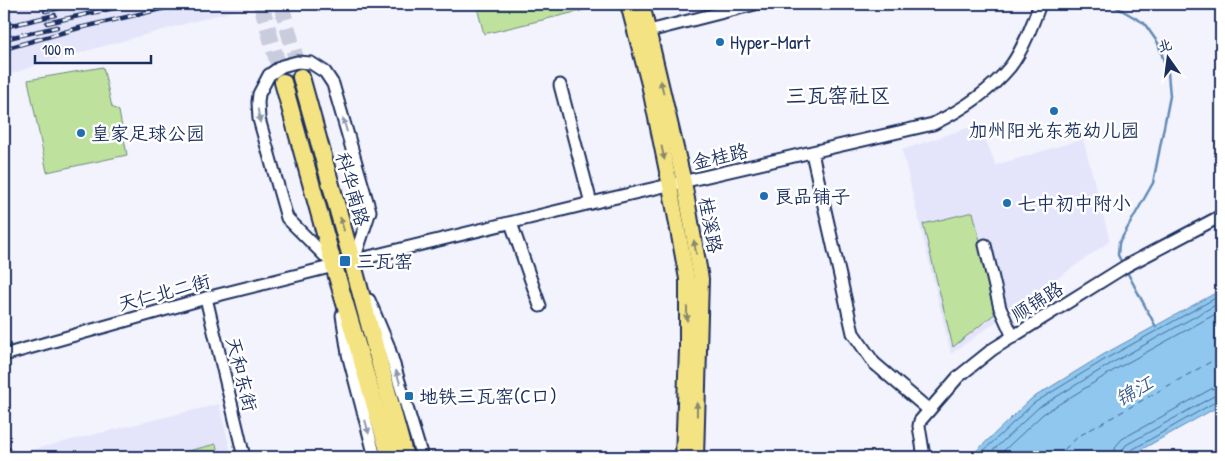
<svg xmlns="http://www.w3.org/2000/svg" width="1225" height="461" viewBox="0 0 1225 461" font-family="'Patrick Hand','LXGW WenKai TC',sans-serif">
	<style>
		.built { fill: #e4e5fb }
		.green { fill: #bee29d; stroke: #6c887e }
		.water { fill: #8fc7ee; stroke: #618ab4 }
		.lines { fill: none; stroke-linecap: round; stroke-linejoin: round }
		.shore { stroke: #496c98; stroke-width: 1 }
		.stream { stroke: #618ab4; stroke-width: 2.5 }
		.ferry { stroke: #3e5d89; stroke-width: 1; stroke-dasharray: 6 5; stroke-linecap: butt }
		.highway-tunnel { stroke: #c8ccdd; stroke-width: 16; stroke-dasharray: 16 8; stroke-linecap: butt }
		.minor-casing { stroke: #1b2f5e; stroke-width: 15 }
		.major-casing { stroke: #1b2f5e; stroke-width: 18 }
		.highway-casing { stroke: #1b2f5e; stroke-width: 20 }
		.minor { stroke: #fff; stroke-width: 11 }
		.major { stroke: #f4e382; stroke-width: 14 }
		.highway { stroke: #f4e382; stroke-width: 16 }
		.rail-casing { stroke: #1b2f5e; stroke-width: 4.5 }
		.rail { stroke: #fff; stroke-width: 2.5; stroke-dasharray: 8; stroke-linecap: butt }
		.oneway { fill: #888970 }
		.oneway2 { fill: #8d97ae }
		.poi-dot { fill: #1f6fb2; stroke: #fff; stroke-width: 2 }
		.labels { text-anchor: middle; stroke-width: 5; stroke-linejoin: round; paint-order: stroke }
		.poi-label { font-size: 19px; fill: #1b2f5e; stroke: #fff; text-anchor: start }
		.street-label { font-size: 19px; fill: #1b2f5e; stroke: #fff }
		.water-label { font-size: 20px; font-style: italic; fill: #3e5d89; stroke: #fff }
		.quarter-label { font-size: 21px; fill: #1b2f5e; stroke: #fff }
	</style>
	<rect width="100%" height="100%" fill="#f3f3fd"/>
	<filter id="ink" filterUnits="userSpaceOnUse"><feTurbulence type="fractalNoise" baseFrequency=".02" numOctaves="2"/><feDisplacementMap in="SourceGraphic" scale="10" xChannelSelector="R" yChannelSelector="G"/><feConvolveMatrix kernelMatrix="1 2 1 2 8 2 1 2 1" color-interpolation-filters="sRGB"/></filter>
	<g filter="url(#ink)">
		<g class="built">
			<polygon points="4,4 246,4 247,7 53,60 4,76"/>
			<polygon points="979,124 996,165 1083,139 1110,241 951,354 902,150"/>
			<polygon points="219,404 232,457 19,457 18,453"/>
		</g>
		<g class="green">
			<polygon points="476,4 609,4 484,34"/>
			<polygon points="103,67 112,107 119,111 127,155 47,172 28,80"/>
			<polygon points="973,212 997,312 953,347 923,224"/>
			<polygon points="216,444 219,457 177,457 176,454"/>
		</g>
		<polygon class="water" points="1221,290 1221,405 1128,457 970,457 1031,399 1106,353"/>
		<g class="lines">
			<g class="shore">
				<polyline points="977,457 1034,403 1109,357 1221,295"/>
				<polyline points="986,457 1038,408 1112,363 1221,302"/>
				<polyline points="997,457 1043,414 1116,369 1221,311"/>
				<polyline points="1113,457 1116,446 1122,439 1211,389 1221,387"/>
				<polyline points="1121,457 1122,451 1126,445 1214,396 1221,394"/>
				<polyline points="1127,457 1130,451 1217,401 1221,401"/>
			</g>
			<g class="stream">
				<polyline points="1111,4 1144,23 1158,43 1168,73 1170,96 1153,183 1119,243 1118,255 1122,263"/>
				<polyline points="1126,270 1156,327"/>
			</g>
			<polyline class="ferry" points="1056,457 1079,436 1221,356"/>
			<g class="highway-tunnel">
				<polyline points="261,4 283,82"/>
				<polyline points="281,4 301,77"/>
			</g>
			<g class="minor-casing">
				<g id="minor">
					<polyline points="649,31 755,4"/>
					<polyline points="560,85 591,203"/>
					<polyline points="812,153 853,333 874,363 929,410"/>
					<polyline points="511,223 540,306"/>
					<polyline points="985,245 1000,308 1013,337"/>
					<path d="M352,261l239,-58 342,-79c29,-14 56,-32 77,-57 13,-17 23,-44 30,-63"/>
					<polyline points="332,263 287,218 259,119 258,102 259,94 269,75 282,66 297,62 311,63 325,72 333,84 370,211 353,263"/>
					<polyline points="206,298 244,457"/>
					<polyline points="369,300 388,345 422,457"/>
					<polyline points="342,315 348,354 375,457"/>
					<polyline points="4,355 206,298 334,266"/>
					<polyline points="4,452 5,457"/>
					<polyline points="924,457 919,426 920,421 958,377 993,349 1126,266 1221,216"/>
				</g>
			</g>
			<g class="major-casing">
				<g id="major">
					<polyline points="628,4 649,84 670,186 687,279 687,349 683,457"/>
					<polyline points="642,4 684,182 701,279 696,457"/>
				</g>
			</g>
			<g class="highway-casing">
				<g id="highway">
					<polyline points="301,77 352,261 405,457"/>
					<polyline points="283,82 334,266 390,457"/>
				</g>
			</g>
			<use href="#minor" class="minor"/>
			<use href="#major" class="major"/>
			<use href="#highway" class="highway"/>
			<g class="rail-casing">
				<g id="rail">
					<polyline points="45,11 79,4"/>
					<polyline points="47,23 132,4"/>
					<polyline points="4,27 55,15"/>
					<polyline points="4,39 57,27"/>
					<polyline points="4,49 79,28 183,4"/>
				</g>
			</g>
			<use href="#rail" class="rail"/>
		</g>
		<defs><path id="oneway-solid" d="M-6-.8H1V-3.2L6.5 0L1 3.2V.8H-6Z" transform="scale(1.25)"/></defs>
		<g class="oneway">
			<use href="#oneway-solid" transform="translate(662 87) rotate(-103)"/>
			<use href="#oneway-solid" transform="translate(663 153) rotate(78)"/>
			<use href="#oneway-solid" transform="translate(342 224) rotate(-106)"/>
			<use href="#oneway-solid" transform="translate(695 247) rotate(-100)"/>
			<use href="#oneway-solid" transform="translate(687 314) rotate(90)"/>
			<use href="#oneway-solid" transform="translate(697 409) rotate(-89)"/>
		</g>
		<g class="oneway2">
			<use href="#oneway-solid" transform="translate(259 116) rotate(80)"/>
			<use href="#oneway-solid" transform="translate(345 125) rotate(-106)"/>
			<use href="#oneway-solid" transform="translate(398 377) rotate(-107)"/>
			<use href="#oneway-solid" transform="translate(367 427) rotate(75)"/>
		</g>
	</g>
	<g class="poi-dot">
		<circle cx="720" cy="42" r="5"/>
		<circle cx="1054" cy="111" r="5"/>
		<circle cx="81" cy="133" r="5"/>
		<circle cx="764" cy="196" r="5"/>
		<circle cx="1007" cy="203" r="5"/>
		<rect x="339" y="255" width="12" height="12" rx="2.5"/>
		<rect x="404" y="391" width="10" height="10" rx="2.5"/>
	</g>
	<g class="labels">
		<g class="poi-label">
			<text x="730" y="49">Hyper-Mart</text>
			<text x="1054" y="137" text-anchor="middle">加州阳光东苑幼儿园</text>
			<text x="91" y="140">皇家足球公园</text>
			<text x="774" y="203">良品铺子</text>
			<text x="1017" y="210">七中初中附小</text>
			<text x="356" y="268">三瓦窑</text>
			<text x="419" y="403">地铁三瓦窑(C口)</text>
		</g>
		<g class="street-label">
			<text transform="translate(720 156) rotate(-13)" y="7">金桂路</text>
			<text transform="translate(353 189) rotate(74)" y="7">科华南路</text>
			<text transform="translate(711 225) rotate(80)" y="7">桂溪路</text>
			<text transform="translate(164 292) rotate(-15)" y="7">天仁北二街</text>
			<text transform="translate(1037 301) rotate(-32)" y="7">顺锦路</text>
			<text transform="translate(242 374) rotate(76)" y="7">天和东街</text>
		</g>
		<g class="water-label">
			<text transform="translate(1134 391) rotate(-30)" y="7">锦江</text>
		</g>
		<g class="quarter-label">
			<text x="838" y="103">三瓦窑社区</text>
		</g>
	</g>
	<rect width="1225" height="461" fill="none" stroke="#fff" stroke-width="20"/>
	<rect x="10" y="10" width="1205" height="441" fill="none" stroke="#1b2f5e" stroke-width="2" filter="url(#ink)"/>
	<g transform="translate(1168 58) rotate(346)" stroke="#ffffff" stroke-width="4" paint-order="stroke">
	<path d="M0-4L9 19L0 12L-9 19Z" fill="#1b2f5e"/>
	<text y="-8" font-size="14" font-weight="bold" text-anchor="middle" fill="#1b2f5e">北</text>
	</g>
	<path d="M35 55v8h116v-8" fill="none" stroke="#1b2f5e" stroke-width="2.5"/>
	<text x="42" y="55" font-size="15" fill="#1b2f5e" stroke="#ffffff" stroke-width="4" paint-order="stroke">100 m</text>
</svg>
